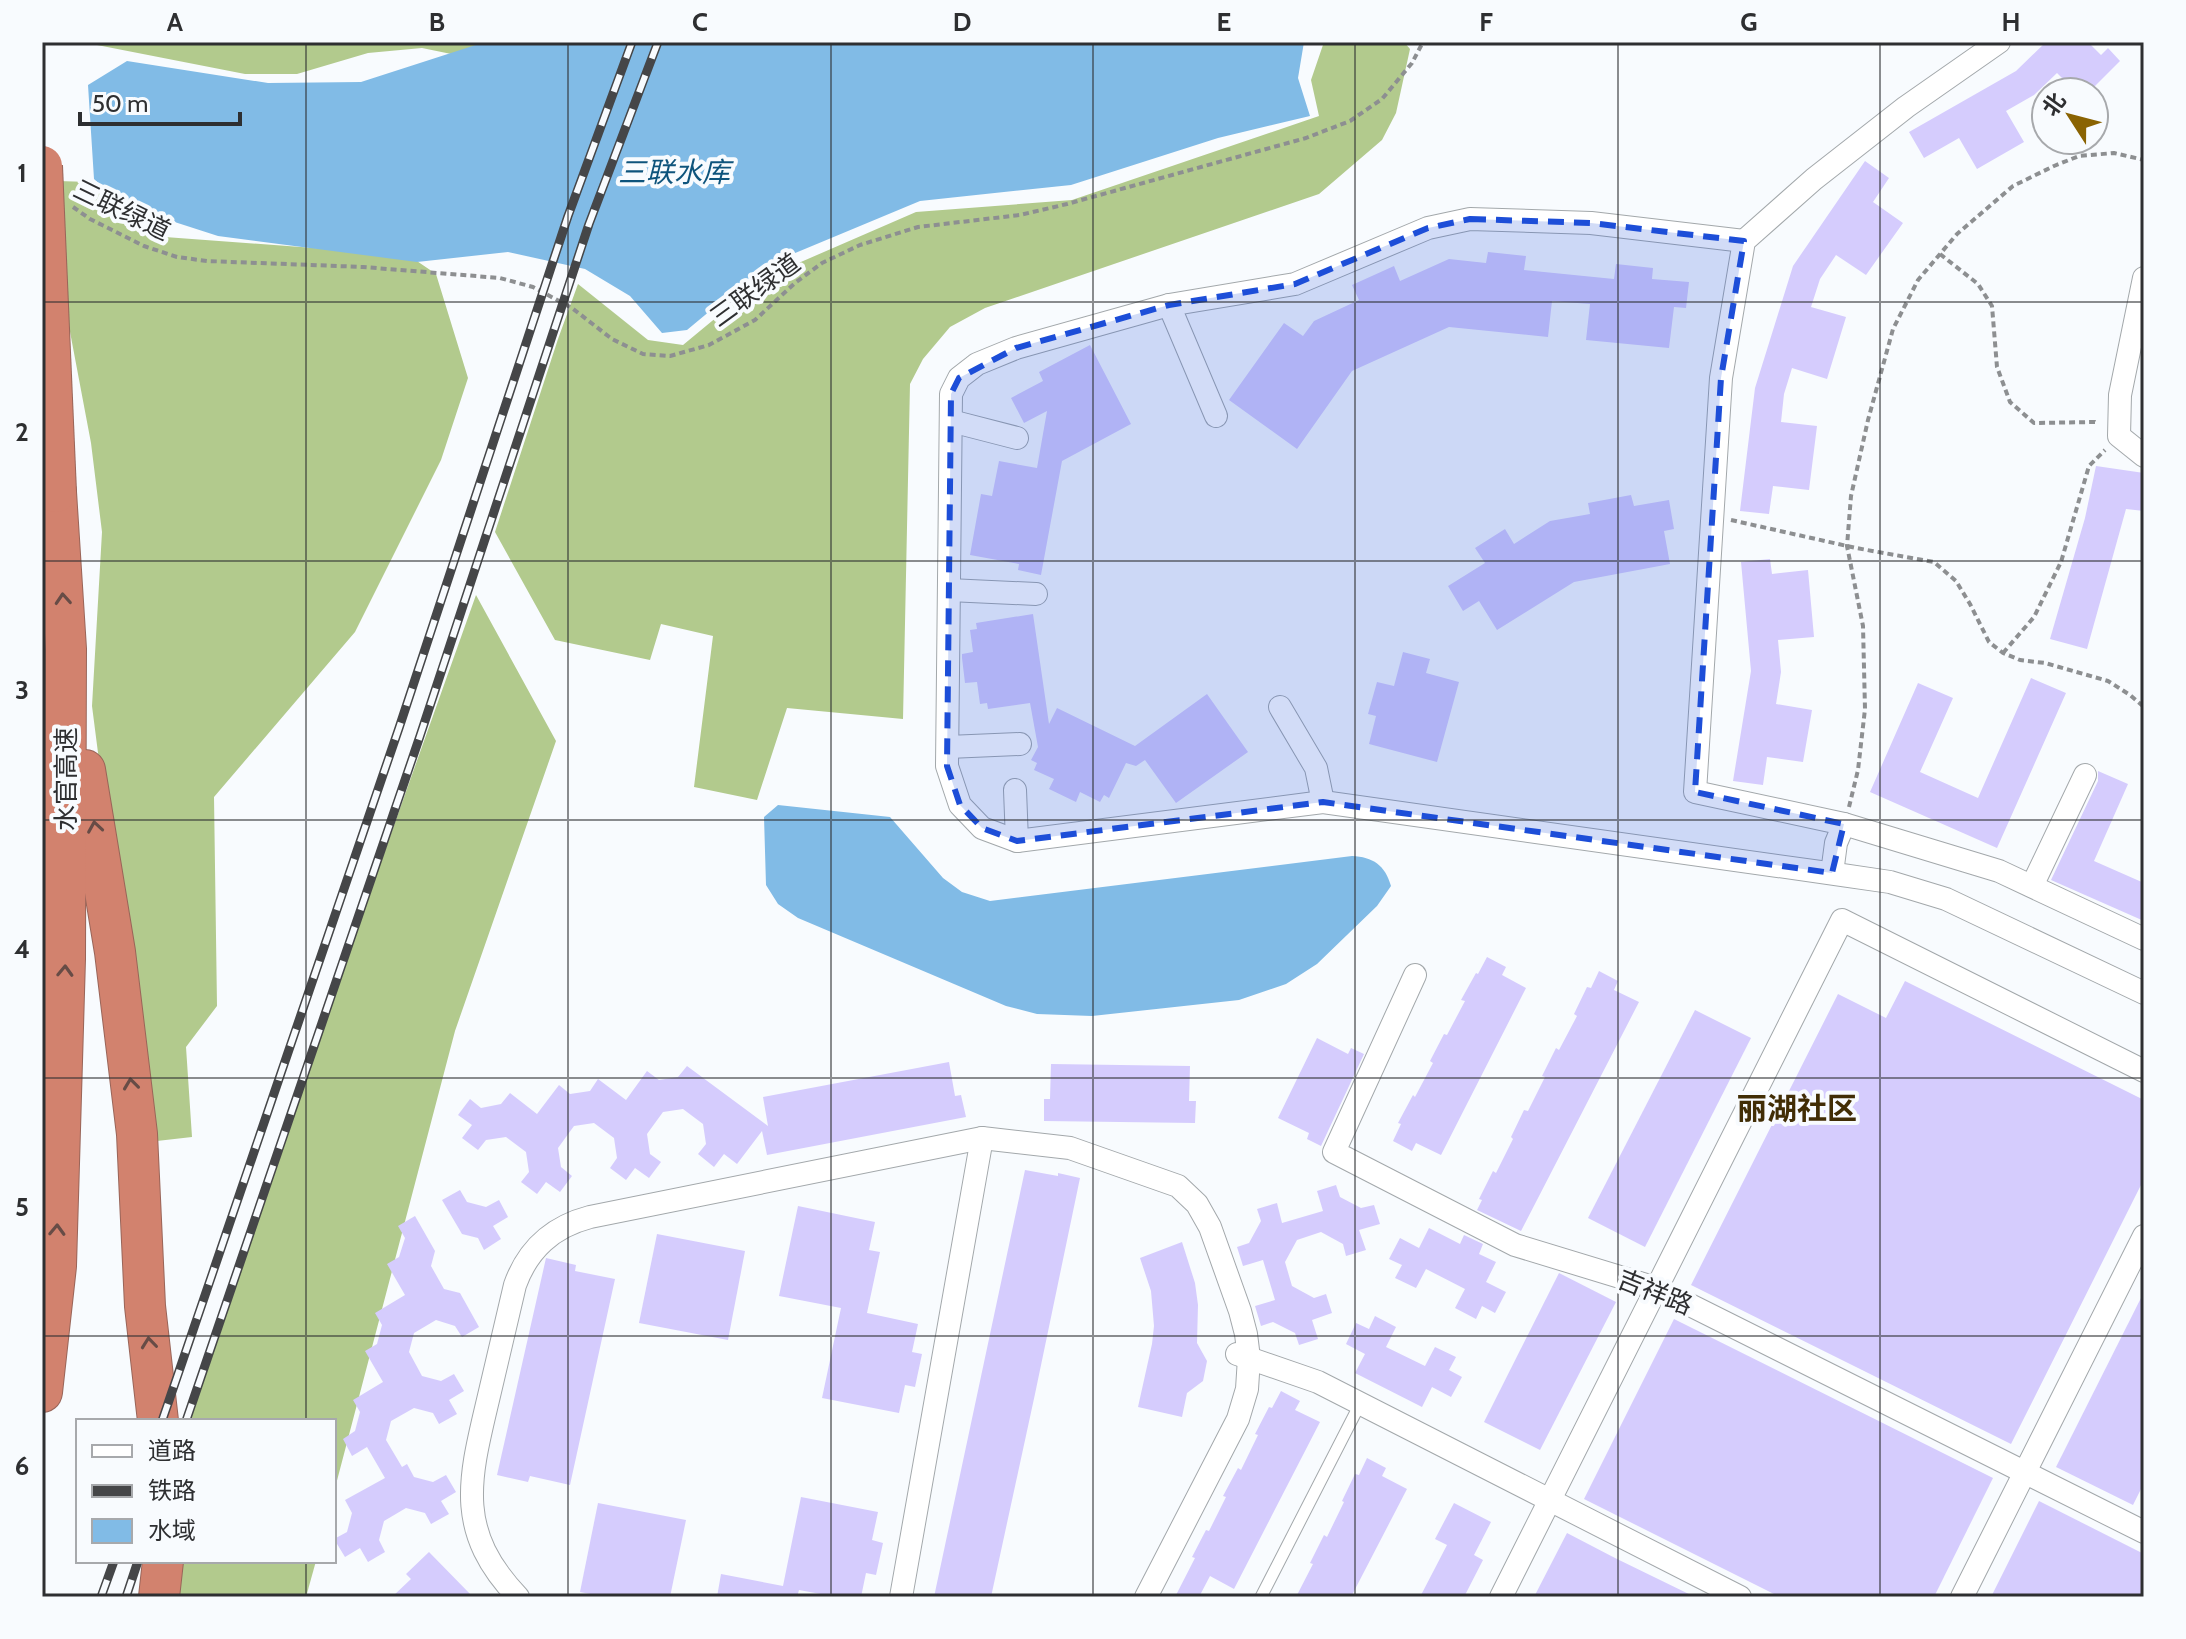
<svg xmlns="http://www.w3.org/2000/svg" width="2186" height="1639" viewBox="0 0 2186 1639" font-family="Cabin,'Noto Sans SC',sans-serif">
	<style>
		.forest { fill: #b2ca8d }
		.water { fill: #81bbe6 }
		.building { fill: #d5ccfd }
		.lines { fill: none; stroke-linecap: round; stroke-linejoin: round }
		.service-casing { stroke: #a3a8ab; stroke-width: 13 }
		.minor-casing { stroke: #a3a8ab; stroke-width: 24 }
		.motorway-casing { stroke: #996559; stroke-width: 42 }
		.path { stroke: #8d8f91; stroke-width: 4; stroke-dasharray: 6 4; stroke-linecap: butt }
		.service { stroke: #fff; stroke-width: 11 }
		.minor { stroke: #fff; stroke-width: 22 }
		.motorway { stroke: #d2826e; stroke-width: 40 }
		.rail-casing { stroke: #454648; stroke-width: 9 }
		.rail { stroke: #f8fbfe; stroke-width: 6; stroke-dasharray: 18; stroke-linecap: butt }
		.motorway-bridge-casing { stroke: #996559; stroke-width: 42; stroke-linecap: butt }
		.motorway-bridge { stroke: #d2826e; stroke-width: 40 }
		.oneway { stroke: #674c46 }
		.marked { fill: #1d4ed8; fill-opacity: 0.2; stroke: #1d4ed8; stroke-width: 6; stroke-dasharray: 16 10; stroke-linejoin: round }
		.grid { fill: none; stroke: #2e2f31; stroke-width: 2; stroke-opacity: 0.55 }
		.labels { text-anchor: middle; stroke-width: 8; stroke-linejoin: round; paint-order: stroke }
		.street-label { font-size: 26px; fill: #2e2f31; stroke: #f8fbfe }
		.water-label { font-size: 28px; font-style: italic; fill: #0e547c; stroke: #f8fbfe }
		.quarter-label { font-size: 30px; font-weight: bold; fill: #412d05; stroke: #f8fbfe }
		.neatline { fill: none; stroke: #2e2f31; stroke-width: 3 }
		.grid-label { font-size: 26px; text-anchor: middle; font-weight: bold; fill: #2e2f31 }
	</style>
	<rect width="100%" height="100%" fill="#f8fbfe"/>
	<g class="forest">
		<polygon points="97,42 499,42 461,56 422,48 368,53 297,74 245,74 97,45"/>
		<polygon points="1324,42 1404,42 1410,49 1396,113 1382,140 1319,194 985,308 950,327 923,359 910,384 903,719 787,708 757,800 694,787 713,636 661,624 650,660 555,640 495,532 558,339 578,284 648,340 683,345 764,278 916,212 1072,200 1319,116 1311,80"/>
		<polygon points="58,181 90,182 129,217 165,237 408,255 436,274 468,378 441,460 355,632 214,797 217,1006 186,1047 192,1137 148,1142 92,706 102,532 91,443 64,300"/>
		<polygon points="476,595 556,741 455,1031 334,1492 334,1421 182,1421"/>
		<polygon points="182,1561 316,1561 306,1597 170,1597"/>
	</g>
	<g class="water">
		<polygon points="485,42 1304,42 1298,78 1310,116 1218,138 1071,185 920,201 764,266 687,330 662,333 630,296 585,269 508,252 417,262 218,236 125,206 94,179 88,85 127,61 268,83 361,82"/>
		<path d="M778,805l112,12 53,61 19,14 28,9 362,-45c21,1 33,9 39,30l-14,20 -60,58 -31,20 -47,16 -147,16 -55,-2 -31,-8 -208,-88 -20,-14 -12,-19 -2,-68z"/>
	</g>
	<g class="building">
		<polygon points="2046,42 2088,42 2101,55 2108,48 2120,61 2089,92 2076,92 2057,73 2034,95 2006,111 2024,142 1977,169 1959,138 1924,158 1909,132 2016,71"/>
		<polygon points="1865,161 1889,178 1873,202 1903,223 1866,275 1836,255 1820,279 1811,307 1846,317 1827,379 1792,368 1784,394 1781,422 1817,426 1809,490 1773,486 1769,514 1740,511 1755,388 1793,266"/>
		<polygon points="1488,252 1526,256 1524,270 1614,279 1616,264 1653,268 1652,279 1689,282 1686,308 1674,307 1669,348 1586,340 1590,304 1552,301 1548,337 1449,327 1352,371 1297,449 1229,400 1284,323 1303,336 1314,321 1359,300 1352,285 1394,266 1400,281 1449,259 1486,263"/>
		<polygon points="1090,345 1131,424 1062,461 1041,575 1018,570 1019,564 970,555 981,494 992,496 999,461 1037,468 1047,411 1024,423 1011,398 1043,381 1039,372"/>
		<polygon points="2096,466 2144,473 2144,511 2126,509 2087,649 2050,639 2085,518"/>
		<polygon points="1631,495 1634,506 1669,500 1674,529 1664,531 1670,564 1574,582 1497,630 1479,601 1463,611 1448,586 1485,563 1475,548 1505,529 1514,544 1550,521 1590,514 1588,503"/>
		<polygon points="1770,559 1772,574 1808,570 1814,637 1778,640 1781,672 1776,704 1812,710 1803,762 1767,757 1763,785 1733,781 1751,671 1741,562"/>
		<polygon points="1033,614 1049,724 1057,708 1135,746 1207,694 1248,752 1176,803 1145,760 1136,766 1126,763 1109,798 1104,795 1100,802 1080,792 1076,802 1049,789 1054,779 1034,770 1037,763 1031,760 1038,747 1030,703 988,709 987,703 980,704 977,682 965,683 962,658 962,654 973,652 970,630 977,629 976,623"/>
		<polygon points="1403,652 1430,659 1426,673 1459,682 1437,762 1369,744 1376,716 1368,714 1377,682 1394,686"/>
		<polygon points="2031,678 2066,693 1997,848 1870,792 1918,683 1953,698 1920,772 1978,798"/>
		<polygon points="2098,771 2128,784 2094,861 2144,883 2144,921 2051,880 2098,781"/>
		<polygon points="1487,957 1506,967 1502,975 1526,988 1441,1155 1416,1143 1412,1151 1393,1141 1401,1124 1398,1123 1413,1095 1415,1097 1433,1063 1430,1061 1444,1034 1447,1035 1465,1001 1461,1000 1476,973 1478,974"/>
		<polygon points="1599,971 1618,981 1614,990 1639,1002 1521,1231 1477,1210 1482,1200 1479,1199 1493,1171 1496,1173 1513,1139 1511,1137 1524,1110 1528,1111 1545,1077 1542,1076 1556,1048 1559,1050 1577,1016 1574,1014 1587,987 1591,988"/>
		<polygon points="1905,981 2144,1100 2144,1179 2011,1444 1691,1285 1838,994 1886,1018"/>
		<polygon points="1695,1010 1751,1038 1645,1247 1588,1218"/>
		<polygon points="1317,1038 1348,1054 1351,1048 1364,1054 1321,1146 1307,1139 1309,1133 1278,1118"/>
		<polygon points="949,1062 955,1096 961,1095 966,1117 767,1155 762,1131 737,1164 724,1154 714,1167 698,1154 706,1144 703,1124 683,1109 663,1112 647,1134 650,1154 661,1162 649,1178 635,1168 626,1180 610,1168 617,1158 614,1138 594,1123 574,1126 558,1148 561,1167 572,1176 560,1192 546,1182 537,1194 521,1182 529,1172 526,1152 506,1137 486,1140 478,1150 462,1138 472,1125 458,1115 470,1099 481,1108 501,1104 510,1093 537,1114 559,1085 570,1094 590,1091 598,1079 626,1100 647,1071 659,1080 678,1077 687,1066 768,1126 763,1097"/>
		<polygon points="1051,1064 1190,1066 1189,1101 1196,1101 1195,1123 1044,1121 1044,1099 1050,1099"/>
		<polygon points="1025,1170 1058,1176 1058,1173 1080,1178 1035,1394 991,1597 934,1597"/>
		<polygon points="1336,1185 1340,1197 1361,1208 1374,1205 1380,1224 1359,1230 1366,1250 1346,1256 1343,1244 1321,1232 1297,1240 1285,1262 1292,1286 1314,1298 1326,1294 1332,1313 1312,1320 1318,1339 1299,1345 1295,1333 1273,1322 1261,1326 1255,1306 1275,1300 1263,1260 1243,1266 1237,1247 1249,1243 1261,1221 1257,1209 1277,1203 1282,1223 1323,1211 1317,1191"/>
		<polygon points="460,1190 467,1202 486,1207 499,1200 508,1217 493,1226 501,1239 484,1250 478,1238 462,1234 442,1200"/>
		<polygon points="798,1206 875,1222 869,1250 880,1252 867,1313 918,1324 912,1352 922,1354 915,1387 905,1385 899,1413 822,1398 841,1308 779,1296"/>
		<polygon points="415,1216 435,1251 431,1266 444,1289 460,1293 479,1327 462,1337 455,1326 436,1320 414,1333 409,1352 422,1376 441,1381 454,1374 464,1391 449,1400 457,1414 439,1424 433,1413 414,1408 391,1421 386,1440 402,1467 407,1464 414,1477 433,1482 446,1475 456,1492 441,1501 449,1514 431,1524 425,1513 406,1508 384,1521 379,1540 385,1552 368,1562 360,1548 345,1557 334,1539 347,1532 352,1513 345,1500 385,1478 367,1447 352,1456 343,1439 355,1431 360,1412 353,1400 383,1382 365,1351 377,1344 382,1325 375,1313 405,1295 387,1264 399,1257 405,1238 398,1226"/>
		<polygon points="1429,1228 1460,1244 1464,1235 1483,1244 1479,1254 1496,1262 1486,1282 1506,1292 1495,1313 1482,1306 1476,1319 1455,1308 1465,1289 1426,1269 1416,1288 1395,1278 1402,1265 1389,1259 1400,1238 1419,1248"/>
		<polygon points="657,1234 745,1251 728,1340 639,1323"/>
		<polygon points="1182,1242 1195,1283 1198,1305 1197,1343 1207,1361 1203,1381 1187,1393 1182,1417 1138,1407 1152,1344 1154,1326 1151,1291 1140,1258"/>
		<polygon points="546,1258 576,1265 575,1271 615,1279 570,1485 530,1476 528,1482 497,1475"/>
		<polygon points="1559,1273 1616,1302 1540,1450 1484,1422"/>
		<polygon points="2144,1292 2144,1483 2133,1505 2056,1467"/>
		<polygon points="1375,1316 1396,1327 1386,1347 1425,1366 1435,1347 1456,1357 1449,1370 1462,1377 1451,1397 1432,1387 1422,1407 1355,1373 1365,1354 1346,1344 1356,1323 1369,1329"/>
		<polygon points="1674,1319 1993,1478 1934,1597 1780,1597 1584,1499"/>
		<polygon points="1281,1391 1300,1401 1295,1410 1320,1422 1234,1589 1210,1576 1199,1597 1175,1597 1195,1558 1192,1557 1206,1530 1209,1531 1226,1497 1223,1496 1238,1468 1241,1470 1258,1435 1255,1434 1269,1407 1272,1408"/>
		<polygon points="1367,1458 1386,1468 1382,1476 1407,1489 1351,1597 1296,1597 1313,1564 1310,1563 1324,1535 1327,1537 1344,1502 1342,1501 1355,1474 1359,1475"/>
		<polygon points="801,1497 878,1512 872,1540 883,1543 876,1575 866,1573 861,1597 837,1597 799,1590 797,1597 717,1597 721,1574 783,1586"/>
		<polygon points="2039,1501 2144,1554 2144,1597 1991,1597"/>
		<polygon points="598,1503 686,1520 670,1597 606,1597 580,1592"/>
		<polygon points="1454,1503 1491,1522 1474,1555 1483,1560 1464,1597 1420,1597 1447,1545 1435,1539"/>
		<polygon points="1567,1533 1615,1558 1695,1597 1534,1597"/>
		<polygon points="429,1552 473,1597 392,1597 411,1579 406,1574"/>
	</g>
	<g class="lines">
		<g class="service-casing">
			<polyline id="service" points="1261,1597 1360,1404"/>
		</g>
		<g class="minor-casing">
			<g id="minor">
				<polyline points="1744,241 1591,223 1470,219 1428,228 1295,284 1169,305 1016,348 977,364 959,378 951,394 947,766 960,805 982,828 1017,841 1323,802 1842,875 1890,882 1946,899 2144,993"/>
				<polyline points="2144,278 2120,395 2119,436 2144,456"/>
				<polyline points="1169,305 1216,416"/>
				<polyline points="951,421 1017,438"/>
				<polyline points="949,590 1036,594"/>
				<polyline points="1280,707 1316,768 1323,802"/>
				<polyline points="948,747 1020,744"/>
				<polyline points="1015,790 1017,841"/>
				<polyline points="1844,824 1695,792 1721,378 1744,241 1814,179 1906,107 1999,42"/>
				<polyline points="1832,873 1836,843 1844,824 1999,871 2144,939"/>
				<polyline points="2032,886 2085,775"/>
				<polyline points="1415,975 1334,1152 1515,1245 1656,1288 2144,1532"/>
				<polyline points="1237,1354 1318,1382 1740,1597"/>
				<path d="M518,1597c-63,-66 -49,-117 -30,-197 9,-38 18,-76 27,-115 13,-36 37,-58 75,-68l392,-79 88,10 108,38 19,18 13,23 30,84 6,23 3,24 -2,31 -9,30 -92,178"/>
				<polyline points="901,1597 982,1138"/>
				<polyline points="1501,1597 1842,920 2144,1071"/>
				<polyline points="1962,1597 2144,1236"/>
			</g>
		</g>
		<g class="motorway-casing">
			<g id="motorway">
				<polyline points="85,770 115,952 137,1134 145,1306 158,1421"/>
				<polyline points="42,1392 56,1266 65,959 66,649 56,492"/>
				<polyline points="159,1597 163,1561"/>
			</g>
		</g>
		<g class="path">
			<polyline points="73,207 90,219 144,246 177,257 207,261 363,267 500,278 533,287 572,308 612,339 643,354 670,356 709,345 755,320 795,283 822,263 860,245 918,227 1020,215 1067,204 1306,138 1350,121 1382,99 1412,63 1423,42"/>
			<polyline points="1940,254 1978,284 1992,306 1997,367 2010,402 2034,423 2095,422 2098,424"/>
			<polyline points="1731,520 1856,548 1934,562 1956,581 1970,604 1989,642 2003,653 2020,660 2045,663 2108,681 2130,695 2144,707"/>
			<polyline points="2003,653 2034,617 2061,562 2089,466 2105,450"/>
			<polyline points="1849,807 1858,770 1865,709 1863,626 1847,546 1851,496 1868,420 1893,329 1918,280 1957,234 2013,186 2054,166 2079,156 2114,153 2144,160"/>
		</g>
		<use href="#service" class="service"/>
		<use href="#minor" class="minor"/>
		<use href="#motorway" class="motorway"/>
		<g class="rail-casing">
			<g id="rail">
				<polyline points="162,1421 399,728 568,216 632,42"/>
				<polyline points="186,1421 420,736 589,224 658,42"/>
				<polyline points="101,1597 114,1561"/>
				<polyline points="126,1597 138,1561"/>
			</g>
		</g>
		<use href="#rail" class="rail"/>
		<g class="motorway-bridge-casing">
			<polyline id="motorway-bridge" points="42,166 56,492"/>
		</g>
		<use href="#motorway-bridge" class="motorway-bridge"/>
	</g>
	<defs><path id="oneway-chevron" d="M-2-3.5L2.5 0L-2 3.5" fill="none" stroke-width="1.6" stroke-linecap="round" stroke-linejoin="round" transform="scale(2)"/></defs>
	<g class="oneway">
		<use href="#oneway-chevron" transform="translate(63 599) rotate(-94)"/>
		<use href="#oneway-chevron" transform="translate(95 827) rotate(-99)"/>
		<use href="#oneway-chevron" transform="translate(65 971) rotate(-88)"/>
		<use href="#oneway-chevron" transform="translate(131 1084) rotate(-97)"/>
		<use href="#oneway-chevron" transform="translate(57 1230) rotate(-88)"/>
		<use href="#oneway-chevron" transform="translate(149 1343) rotate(-96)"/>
	</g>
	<path class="marked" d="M1470,219l121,4 153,18 -23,137 -26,414 149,32 -12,49 -509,-71 -306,39 -35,-13 -22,-23 -13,-39 4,-372 8,-16 57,-30 153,-43 126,-21 133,-56z"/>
	<path class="grid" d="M306,42v1379M568,42v1555M831,42v1555M1093,42v1555M1355,42v1555M1618,42v1555M1880,42v1555M42,302h2102M42,561h2102M42,820h2102M42,1078h2102M42,1336h2102M306,1561v36"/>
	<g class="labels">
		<g class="street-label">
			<text transform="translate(122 210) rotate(26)" y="9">三联绿道</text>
			<text transform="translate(755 290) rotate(-36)" y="9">三联绿道</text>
			<text transform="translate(66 779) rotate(-90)" y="9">水官高速</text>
			<text transform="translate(1655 1292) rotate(22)" y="9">吉祥路</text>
		</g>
		<g class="water-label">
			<text x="674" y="182">三联水库</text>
		</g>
		<g class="quarter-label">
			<text x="1797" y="1119">丽湖社区</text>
		</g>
	</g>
	<rect width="2186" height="1639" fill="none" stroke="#f8fbfe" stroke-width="88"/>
	<rect x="76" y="1419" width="260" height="144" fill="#f8fbfe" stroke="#a7a9ac" stroke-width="2"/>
	<rect x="92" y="1445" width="40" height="12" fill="#ffffff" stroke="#a7a9ac" stroke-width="2"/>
	<text x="148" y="1459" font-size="24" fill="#2e2f31">道路</text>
	<rect x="92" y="1485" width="40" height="12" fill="#454648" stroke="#a7a9ac" stroke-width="2"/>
	<text x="148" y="1499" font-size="24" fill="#2e2f31">铁路</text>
	<rect x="92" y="1519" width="40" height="24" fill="#81bbe6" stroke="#a7a9ac" stroke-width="2"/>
	<text x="148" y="1539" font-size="24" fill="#2e2f31">水域</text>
	<g transform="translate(2070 116) rotate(306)"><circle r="38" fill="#f8fbfe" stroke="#a7a9ac" stroke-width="2"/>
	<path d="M0-6L14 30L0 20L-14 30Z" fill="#8a6302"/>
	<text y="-12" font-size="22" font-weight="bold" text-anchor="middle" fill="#2e2f31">北</text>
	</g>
	<path d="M80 112v12h160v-12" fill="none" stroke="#2e2f31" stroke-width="4"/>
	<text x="92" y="112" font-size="24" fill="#2e2f31" stroke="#f8fbfe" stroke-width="6" paint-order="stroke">50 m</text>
	<rect x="44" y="44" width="2098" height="1551" class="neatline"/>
	<g class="grid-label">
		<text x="175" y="31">A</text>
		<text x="437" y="31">B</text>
		<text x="700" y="31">C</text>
		<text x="962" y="31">D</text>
		<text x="1224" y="31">E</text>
		<text x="1486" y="31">F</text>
		<text x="1749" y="31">G</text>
		<text x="2011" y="31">H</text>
		<text x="22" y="182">1</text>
		<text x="22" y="441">2</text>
		<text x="22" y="699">3</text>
		<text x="22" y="958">4</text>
		<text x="22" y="1216">5</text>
		<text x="22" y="1475">6</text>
	</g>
</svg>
